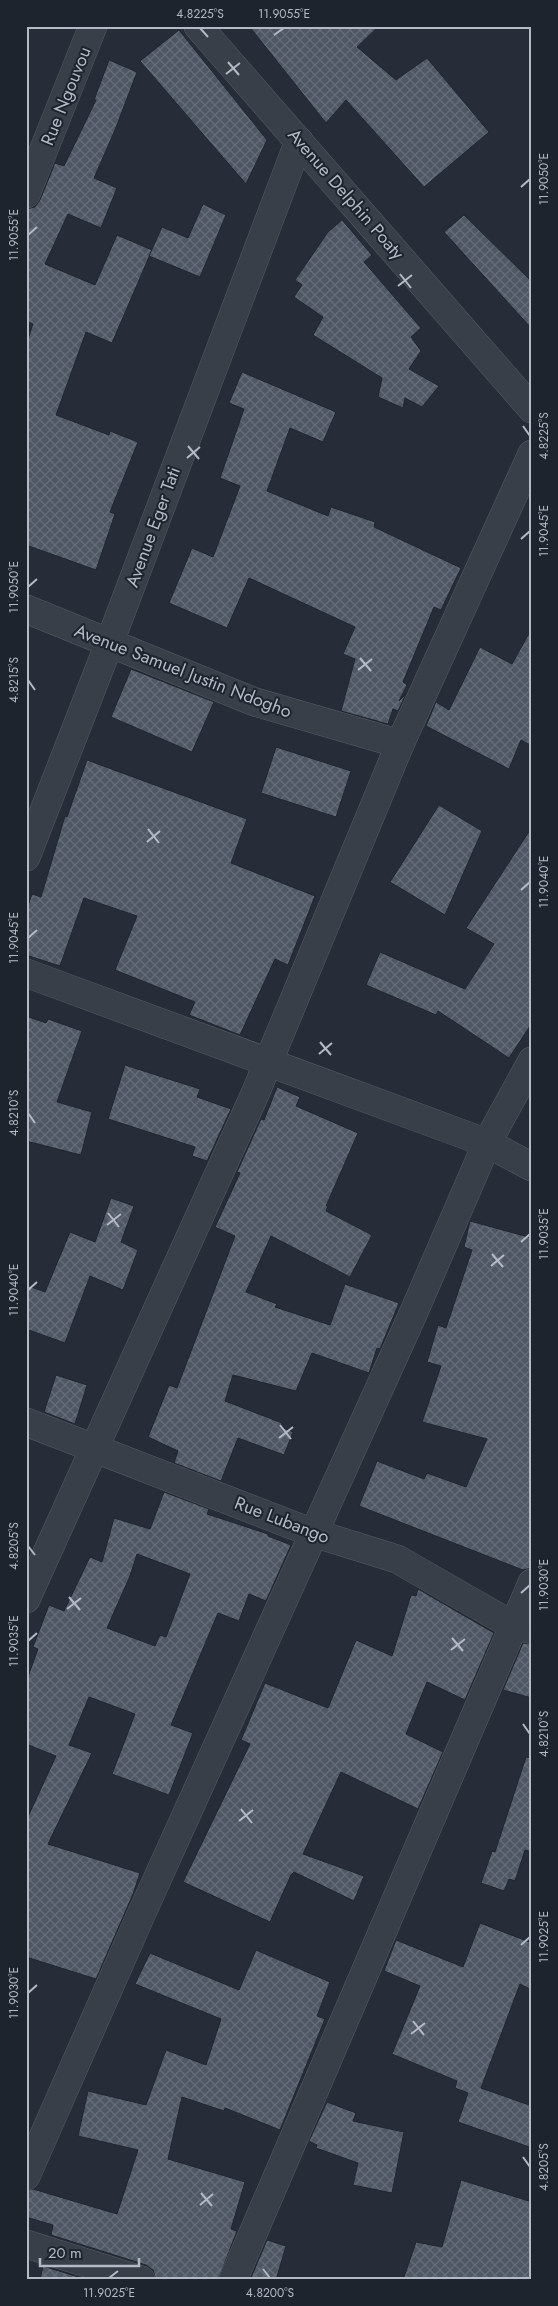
<svg xmlns="http://www.w3.org/2000/svg" width="558" height="2306" viewBox="0 0 558 2306" font-family="Jost,sans-serif">
	<style>
		.building { fill: url(#building-cross-hatch); stroke: #202630; fill-rule: evenodd }
		.lines { fill: none; stroke-linecap: round; stroke-linejoin: round }
		.minor-casing { stroke: #575d67; stroke-width: 29 }
		.minor { stroke: #393f49; stroke-width: 28 }
		.ticks { fill: none; stroke: #b4bac5; stroke-width: 2 }
		.labels { text-anchor: middle; stroke-width: 4; stroke-linejoin: round; paint-order: stroke }
		.street-label { font-size: 18px; fill: #b4bac5; stroke: #1e242e }
		.neatline { fill: none; stroke: #b4bac5; stroke-width: 2 }
		.ticks-label { font-size: 12px; text-anchor: middle; fill: #b4bac5 }
	</style>
	<defs>
		<pattern id="building-cross-hatch" width="8" height="8" patternUnits="userSpaceOnUse" patternTransform="scale(1.25)"><rect width="8" height="8" fill="#4e5764"/><path d="M0 0l8 8M0 8l8-8" fill="none" stroke="#656d79"/></pattern>
	</defs>
	<rect width="100%" height="100%" fill="#262d39"/>
	<g class="building">
		<polygon points="249,26 379,26 357,47 396,80 427,58 489,132 424,187 346,100 326,123"/>
		<polygon points="179,30 267,140 246,184 140,61"/>
		<polygon points="109,60 137,72 115,130 94,178 117,188 101,228 68,214 45,264 95,285 117,235 152,250 112,343 86,332 56,415 109,435 110,431 138,442 110,512 115,514 96,570 26,545 26,345 33,324 26,321 26,209 35,207 40,200 55,163 64,166 96,100 94,100"/>
		<polygon points="203,204 226,215 200,277 149,256 162,227 188,238"/>
		<polygon points="464,215 532,282 532,329 444,232"/>
		<polygon points="342,220 372,255 364,262 421,328 411,337 421,351 409,369 439,386 422,407 405,398 403,408 378,397 382,378 313,335 323,317 294,297 302,285 295,280 328,232"/>
		<polygon points="242,372 336,412 323,442 290,428 267,491 328,516 331,507 375,522 374,527 461,568 441,610 434,607 403,682 407,685 399,701 406,694 398,711 393,709 388,724 341,711 355,659 343,654 355,627 249,578 227,628 169,603 192,548 213,557 240,486 220,478 244,409 229,403"/>
		<polygon points="532,628 532,746 521,740 509,769 426,726 436,702 449,710 480,647 512,664"/>
		<polygon points="131,669 214,702 192,752 111,717"/>
		<polygon points="276,747 351,771 336,817 261,793"/>
		<polygon points="87,760 247,819 231,863 315,896 288,965 275,959 240,1035 189,1015 195,1002 115,970 137,916 84,898 60,966 26,955 26,911 32,894 41,897 65,816 67,817"/>
		<polygon points="439,805 482,831 445,915 390,882"/>
		<polygon points="532,827 532,1023 509,1058 438,1011 436,1015 366,985 380,952 465,989 494,944 466,928"/>
		<polygon points="26,1016 46,1023 48,1019 82,1031 57,1102 92,1112 81,1155 26,1141"/>
		<polygon points="125,1065 200,1089 197,1097 231,1109 207,1161 192,1156 195,1147 108,1119"/>
		<polygon points="277,1087 300,1097 296,1106 358,1133 326,1206 328,1206 326,1211 372,1235 350,1277 271,1236 246,1292 277,1304 275,1307 330,1325 345,1284 399,1303 380,1349 377,1348 369,1373 312,1353 296,1391 233,1375 225,1401 282,1423 281,1427 293,1432 284,1455 238,1438 221,1481 174,1463 178,1451 148,1437 169,1385 177,1388 235,1236 215,1227 240,1173 237,1172 261,1119 264,1120"/>
		<polygon points="111,1198 134,1206 121,1242 138,1250 123,1290 90,1276 65,1343 26,1329 26,1285 45,1292 70,1232 95,1242"/>
		<polygon points="470,1221 532,1238 532,1568 523,1570 359,1506 377,1461 424,1479 427,1473 466,1487 487,1439 422,1422 441,1366 427,1362 438,1325 446,1328 472,1250 464,1247"/>
		<polygon points="56,1375 87,1385 75,1424 44,1412"/>
		<path d="M164,1492l45,17 -2,5 61,20v2l23,9 -25,56 -17,-7 -10,27 -21,-8 -47,112 22,8 -24,62 -57,-21 23,-60 -46,-17 -20,48 23,8 -44,91 92,29 -7,21 -37,85 -70,-22v-136l30,-65 -30,-12v-62l12,-33 -5,-2 16,-42 15,6 26,-54 12,5 12,-44 36,11zM137,1554l53,20 -24,63 -6,-2 -5,11 -48,-18 23,-52z"/>
		<polygon points="418,1589 494,1633 465,1700 427,1682 406,1734 443,1752 418,1809 341,1772 303,1854 364,1876 354,1901 294,1872 291,1875 270,1922 183,1882 250,1744 241,1740 265,1683 328,1708 356,1640 392,1656 411,1595 416,1596"/>
		<polygon points="523,1643 532,1644 532,1698 503,1690"/>
		<polygon points="526,1757 532,1758 532,1852 525,1850 515,1881 509,1879 504,1891 481,1883 492,1851 495,1852"/>
		<polygon points="480,1923 532,1943 532,1990 520,1984 481,2088 532,2106 532,2148 458,2122 468,2093 455,2088 457,2081 392,2054 420,1986 384,1971 396,1940 463,1967"/>
		<polygon points="256,1950 330,1982 317,2016 325,2019 280,2130 225,2108 224,2111 182,2097 168,2159 245,2182 231,2229 237,2231 218,2280 156,2280 153,2270 146,2265 51,2235 53,2225 26,2217 26,2191 33,2189 117,2214 138,2150 78,2136 88,2091 146,2105 166,2050 206,2065 221,2019 135,1984 150,1953 239,1990"/>
		<polygon points="327,2102 356,2113 353,2121 404,2132 392,2193 353,2185 358,2163 316,2148 317,2145 309,2141"/>
		<polygon points="461,2180 532,2202 532,2280 403,2280 416,2242 442,2247"/>
		<polygon points="267,2240 286,2246 276,2280 250,2280"/>
		<polygon points="43,2266 88,2280 40,2280"/>
	</g>
	<g class="lines">
		<g class="minor-casing">
			<g id="minor">
				<polyline points="198,26 532,409"/>
				<polyline points="26,194 93,26"/>
				<polyline points="26,609 255,702 400,744"/>
				<polyline points="26,857 109,644 299,141"/>
				<polyline points="26,973 487,1143 532,1167"/>
				<polyline points="26,1422 313,1533 397,1559 512,1625 530,1629"/>
				<polyline points="26,1599 255,1094 400,744 532,454"/>
				<polyline points="26,2176 140,1917 413,1314 487,1143 532,1061"/>
				<polyline points="26,2244 141,2280"/>
				<polyline points="233,2280 532,1583"/>
			</g>
		</g>
		<use href="#minor" class="minor"/>
	</g>
	<path class="ticks" d="M200,28l8,9M274,35l10,-7M228,62l11,13M226,74l14,-11M521,187l9,-8M28,235l9,-8M400,274l11,14M398,286l14,-11M523,426l7,10M188,446l11,13M187,458l13,-11M521,539l9,-8M28,587l9,-8M360,658l11,13M358,670l14,-11M28,680l7,10M148,829l11,14M147,842l13,-11M521,890l9,-8M28,938l9,-8M320,1042l11,13M319,1054l13,-11M28,1113l7,10M108,1213l11,14M107,1225l14,-11M521,1242l9,-8M492,1254l11,13M491,1266l13,-11M28,1290l9,-8M280,1425l11,14M279,1438l14,-11M28,1546l7,9M521,1593l9,-8M69,1597l11,13M67,1609l14,-11M452,1638l11,13M28,1641l9,-8M451,1650l14,-11M523,1724l7,10M241,1809l11,14M239,1821l14,-11M521,1945l9,-8M28,1993l9,-8M413,2021l11,14M411,2034l14,-11M523,2157l7,10M201,2193l11,13M200,2205l13,-11M263,2269l7,9M109,2278l9,-7"/>
	<g class="labels">
		<g class="street-label">
			<text transform="translate(66 96) rotate(-68)" y="6">Rue Ngouvou</text>
			<text transform="translate(346 194) rotate(49)" y="6">Avenue Delphin Poaty</text>
			<text transform="translate(153 527) rotate(-70)" y="6">Avenue Eger Tati</text>
			<text transform="translate(183 671) rotate(21)" y="6">Avenue Samuel Justin Ndogho</text>
			<text transform="translate(282 1520) rotate(21)" y="6">Rue Lubango</text>
		</g>
	</g>
	<rect width="558" height="2306" fill="none" stroke="#1e242e" stroke-width="55"/>
	<path d="M40 2258v8h99v-8" fill="none" stroke="#b4bac5" stroke-width="2.5"/>
	<text x="48" y="2258" font-size="15" fill="#b4bac5" stroke="#1e242e" stroke-width="4" paint-order="stroke">20 m</text>
	<rect x="28" y="28" width="502" height="2250" class="neatline"/>
	<g class="ticks-label">
		<text x="200" y="18">4.8225°S</text>
		<text x="284" y="18">11.9055°E</text>
		<text transform="translate(544 179) rotate(-90)" y="4">11.9050°E</text>
		<text transform="translate(14 235) rotate(-90)" y="4">11.9055°E</text>
		<text transform="translate(544 436) rotate(-90)" y="4">4.8225°S</text>
		<text transform="translate(544 531) rotate(-90)" y="4">11.9045°E</text>
		<text transform="translate(14 587) rotate(-90)" y="4">11.9050°E</text>
		<text transform="translate(14 680) rotate(-90)" y="4">4.8215°S</text>
		<text transform="translate(544 882) rotate(-90)" y="4">11.9040°E</text>
		<text transform="translate(14 938) rotate(-90)" y="4">11.9045°E</text>
		<text transform="translate(14 1113) rotate(-90)" y="4">4.8210°S</text>
		<text transform="translate(544 1234) rotate(-90)" y="4">11.9035°E</text>
		<text transform="translate(14 1290) rotate(-90)" y="4">11.9040°E</text>
		<text transform="translate(14 1546) rotate(-90)" y="4">4.8205°S</text>
		<text transform="translate(544 1585) rotate(-90)" y="4">11.9030°E</text>
		<text transform="translate(14 1641) rotate(-90)" y="4">11.9035°E</text>
		<text transform="translate(544 1734) rotate(-90)" y="4">4.8210°S</text>
		<text transform="translate(544 1937) rotate(-90)" y="4">11.9025°E</text>
		<text transform="translate(14 1993) rotate(-90)" y="4">11.9030°E</text>
		<text transform="translate(544 2167) rotate(-90)" y="4">4.8205°S</text>
		<text x="109" y="2297">11.9025°E</text>
		<text x="270" y="2297">4.8200°S</text>
	</g>
</svg>
